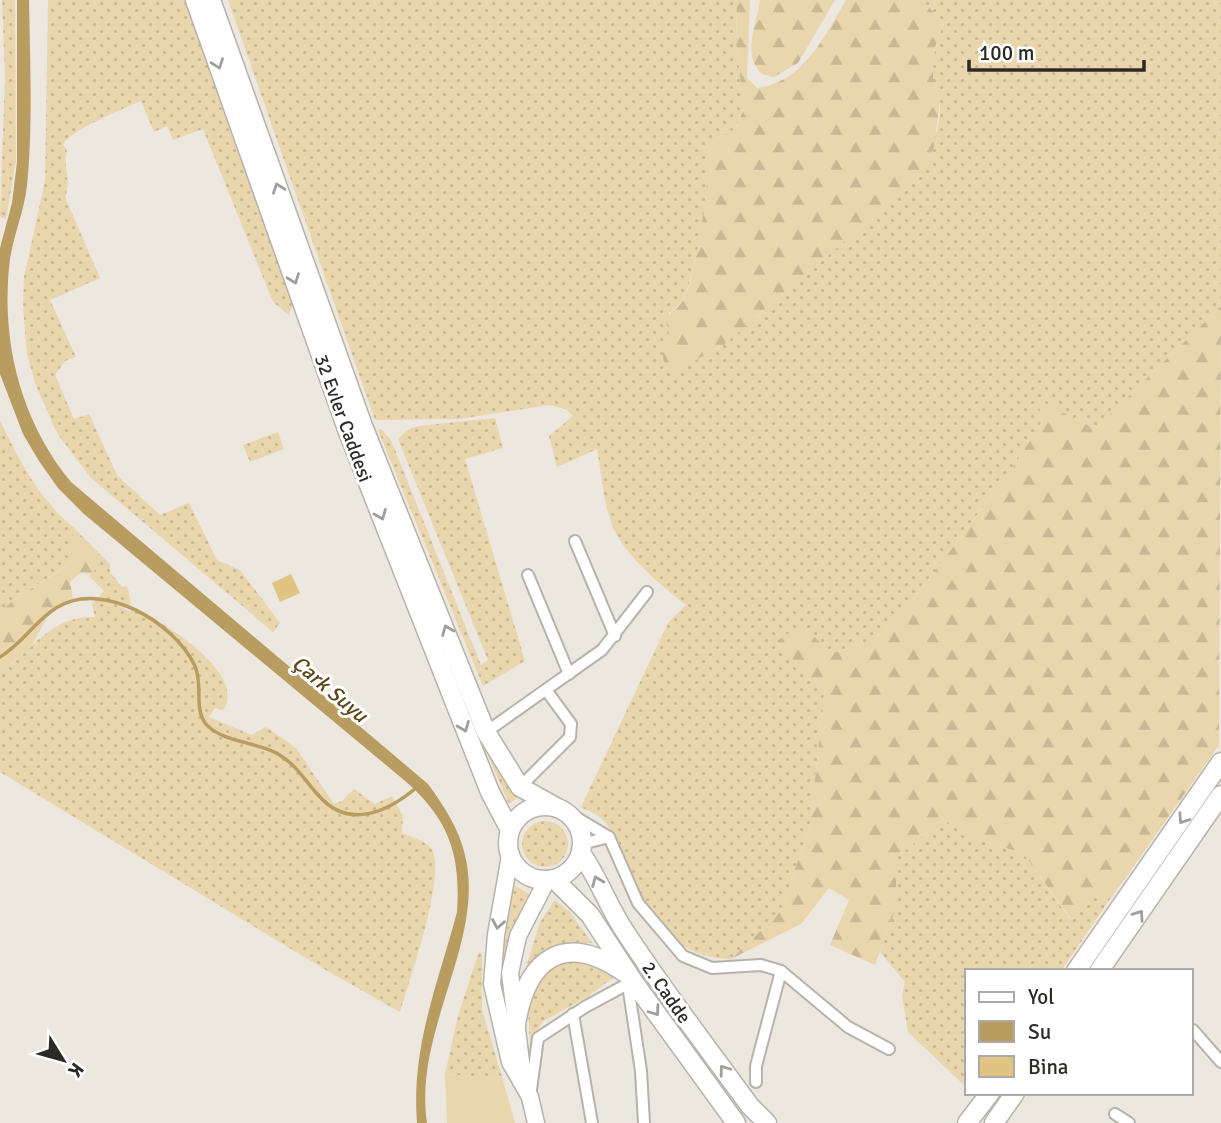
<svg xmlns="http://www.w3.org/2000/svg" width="1221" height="1123" viewBox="0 0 1221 1123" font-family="Signika,sans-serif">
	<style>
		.grass { fill: url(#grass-dots) }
		.forest { fill: url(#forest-firs) }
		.park { fill: #ead6ad }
		.water { fill: #b99c5f }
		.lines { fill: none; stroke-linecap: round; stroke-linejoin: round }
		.stream { stroke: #b99c5f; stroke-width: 3.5 }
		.building { fill: #e1c384 }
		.street-casing { stroke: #b7b3ab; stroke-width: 14 }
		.secondary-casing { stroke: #b7b3ab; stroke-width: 19 }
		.primary-casing { stroke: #b7b3ab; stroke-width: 21 }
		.street { stroke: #fff; stroke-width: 10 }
		.secondary { stroke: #fff; stroke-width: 16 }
		.primary { stroke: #fff; stroke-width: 18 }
		.oneway { stroke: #a09f9e }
		.labels { text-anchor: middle; stroke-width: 6; stroke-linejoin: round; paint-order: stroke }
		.street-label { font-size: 19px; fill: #2c2a27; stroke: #fff }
		.water-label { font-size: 21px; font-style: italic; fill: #5c4717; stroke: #fff }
	</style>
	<defs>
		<pattern id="grass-dots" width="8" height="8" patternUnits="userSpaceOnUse" patternTransform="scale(1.75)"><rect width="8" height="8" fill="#ead6ad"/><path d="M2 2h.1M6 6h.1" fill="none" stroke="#c9b895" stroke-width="1.8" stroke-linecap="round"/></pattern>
		<pattern id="forest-firs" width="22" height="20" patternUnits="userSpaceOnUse" patternTransform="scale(1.75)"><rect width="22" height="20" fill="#ead6ad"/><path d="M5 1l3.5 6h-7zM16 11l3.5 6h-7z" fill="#c9b895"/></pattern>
	</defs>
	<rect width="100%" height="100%" fill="#ece7df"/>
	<g class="grass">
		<polygon points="2,0 15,0 16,161 6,219 0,217 5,77"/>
		<path d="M48,0h139l16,43 90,261 -4,11 -16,-13 -70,-173 -30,11 -6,-14 -13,6 -13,-31c-18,8 -69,28 -78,43l4,7c-5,16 5,29 -2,46l35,81 -50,22 26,57 -11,4 -10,14 19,44 15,-5 28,61 43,40 29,-12 28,57 23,10 40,53 -7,9 -183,-155 -33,-44 -22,-50 -8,-29 -4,-48 1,-29 21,-96z"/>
		<path d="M228,0h509l-1,42 8,66 -9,21 -27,15c4,34 -10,122 -24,153 -3,7 -9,11 -15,16l4,58 47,-23 202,-173c9,-22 19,-48 18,-73 -1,-9 -6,-17 -7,-26 -2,-20 4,-35 11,-53l-22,-23h299v306l-126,123 -60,-30 9,19 -28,45 -102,136 -40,41 -42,13 -55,-12 47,54 -14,131 -30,86 -49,47c-48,-1 -73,-28 -93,-70 -11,-23 -17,-48 -34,-68 -5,-7 -16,-10 -23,-14l87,-184 18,-18c-28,-23 -65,-51 -76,-86 -7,-22 -9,-47 -13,-70l-40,18 -8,-31 24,-20 -7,-7 -17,-4 -90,14 -84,1z"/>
		<polygon points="495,418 503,448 465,459 525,661 483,686 378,430 381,429 391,440 481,665 488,660 398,439 407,430 418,426"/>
		<path d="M0,420c18,39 39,79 73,107v32c-22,21 -52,31 -73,54z"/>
		<polygon points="278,432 284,449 250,462 243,445"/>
		<path d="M103,557l7,7v8l12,15 5,-1 4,17 -8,6 6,2 7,-3c25,13 113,66 87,102l-8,-2 -6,9 43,18 14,-8 30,21 38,56 8,-3 12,-12 21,15 17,-8 11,20 -1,17c9,4 22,7 29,15 17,23 -22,134 -31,164l-76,-43 -324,-197v-99c33,-24 52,-58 95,-56l-3,-13 12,-13 -15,-15z"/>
		<polygon points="472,718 520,796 509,804"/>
		<polygon points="943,819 974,839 1023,853 1070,919 1095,898 1117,889 1061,971 967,971 967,1088 908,1032 902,995 905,982 880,952 896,908 896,858"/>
		<circle cx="545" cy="844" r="23"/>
		<polygon points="514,885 532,896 523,911 510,1041 500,970"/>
		<polygon points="555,900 570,912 592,943 560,944 527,964 540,922"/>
		<polygon points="479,951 482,955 482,1009 503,1080 445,1074 458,1016"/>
		<polygon points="574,957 609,970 614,977 587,997 542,1022 530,1043 527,995 549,966"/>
	</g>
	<g class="forest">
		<path d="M737,0h13l-3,78 10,10c47,-6 67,-51 89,-88h76l22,23 -10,27 -1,27 7,24 -2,16 -4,30 -12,28 -202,173 -47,23 -9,-8 -3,-20 8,-9 -3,-14c4,-9 13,-12 17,-20 14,-23 28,-129 25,-156l27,-15 9,-20 -8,-67z"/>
		<path d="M760,0h75l-37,63 -24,14 -12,-3c-21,-19 -5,-51 -2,-74z"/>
		<polygon points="1221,306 1219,745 1129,873 1117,889 1095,898 1071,919 1023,853 974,839 943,819 896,858 896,908 875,965 830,945 849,900 829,888 801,924 731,959 780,912 810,826 824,695 777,641 801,625 832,653 874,640 914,599 1016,463 1044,418 1034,398 1095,429"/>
		<path d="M73,527l30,30 -11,17 -12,-1 -10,9 3,17 -21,9 -21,39 -31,26v-60c21,-23 49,-31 71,-52z"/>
	</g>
	<polygon class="park" points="445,1074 503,1080 515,1123 447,1123"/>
	<path class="water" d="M17,0h12c1,61 4,126 -2,186 -3,25 -13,48 -17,73 -10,80 10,161 61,223l357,302c16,22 31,45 37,71 21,86 -52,175 -38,268h-10c-6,-77 21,-139 40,-211 4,-59 -9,-94 -53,-132l-320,-266 -26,-26 -19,-27 -16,-27 -23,-60v-126l12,-45 5,-41z"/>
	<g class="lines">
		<path class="stream" d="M0,657c22,-13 35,-36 56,-49 46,-29 118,14 139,58 8,18 -1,41 10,57 15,19 53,19 73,31 19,11 27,27 41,42 30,34 69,16 98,-9"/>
	</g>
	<polygon class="building" points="291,574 300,593 280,602 272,583"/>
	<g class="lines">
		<g class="street-casing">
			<g id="street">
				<polyline points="575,541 615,636"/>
				<polyline points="528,575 569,674"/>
				<polyline points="486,732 602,650 647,592"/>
				<polyline points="520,787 570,737 571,724 546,690"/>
				<polyline points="567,812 609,837"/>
				<polyline points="582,844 609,837 638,903 683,956 712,968 761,965 781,971 848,1027 889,1049"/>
				<polyline points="628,985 641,1071 644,1123"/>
				<polyline points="573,1014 592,1123"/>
				<polyline points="1193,1030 1221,1062"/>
				<polyline points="756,1082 756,1066 781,971"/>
				<polyline points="530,1097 538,1038 585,1007 633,981"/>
				<polyline points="1115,1114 1129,1123"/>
			</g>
		</g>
		<g class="secondary-casing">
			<g id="secondary">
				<polyline points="510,856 496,935 492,984 510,1062 530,1097 536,1123"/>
				<polyline points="523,1078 510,973 518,936 547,880"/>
			</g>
		</g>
		<g class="primary-casing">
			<g id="primary">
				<polyline points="195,0 348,432 490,792 510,830"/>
				<polyline points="211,0 363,426 486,732 520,787 556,807"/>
				<circle cx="545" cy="843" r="37"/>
				<path d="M581,853c16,23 26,50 41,74 40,62 85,120 128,179l17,17"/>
				<polyline points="554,879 590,915 633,981 736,1123"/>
				<polyline points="1076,971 1221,762"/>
				<polyline points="1099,971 1221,795"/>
				<path d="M516,1024c11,-67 49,-93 109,-51"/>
				<polyline points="967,1123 990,1093"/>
				<polyline points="994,1123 1015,1093"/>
			</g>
		</g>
		<use href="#street" class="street"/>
		<use href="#secondary" class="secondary"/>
		<use href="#primary" class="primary"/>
	</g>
	<defs><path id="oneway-chevron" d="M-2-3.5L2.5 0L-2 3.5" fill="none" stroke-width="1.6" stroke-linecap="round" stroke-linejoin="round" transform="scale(1.75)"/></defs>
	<g class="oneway">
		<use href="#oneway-chevron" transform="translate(218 64) rotate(70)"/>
		<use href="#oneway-chevron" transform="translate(278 188) rotate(-110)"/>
		<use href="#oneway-chevron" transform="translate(294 279) rotate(70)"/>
		<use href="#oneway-chevron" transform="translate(381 515) rotate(68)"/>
		<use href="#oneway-chevron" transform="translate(447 630) rotate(-112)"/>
		<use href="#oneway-chevron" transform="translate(464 727) rotate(68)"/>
		<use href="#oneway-chevron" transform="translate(1183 819) rotate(124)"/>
		<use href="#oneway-chevron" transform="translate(597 881) rotate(-112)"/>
		<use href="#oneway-chevron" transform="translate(1139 915) rotate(-55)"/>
		<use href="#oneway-chevron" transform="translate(498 924) rotate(100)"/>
		<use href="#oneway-chevron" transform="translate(655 1011) rotate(54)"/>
		<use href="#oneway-chevron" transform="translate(724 1070) rotate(-126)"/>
	</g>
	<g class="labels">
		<g class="street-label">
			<text transform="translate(344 418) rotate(70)" y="7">32 Evler Caddesi</text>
			<text transform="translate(667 992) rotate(55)" y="7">2. Cadde</text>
		</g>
		<g class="water-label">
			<text transform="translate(330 689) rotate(40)" y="7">Çark Suyu</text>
		</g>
	</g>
	<rect x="965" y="969" width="228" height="126" fill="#ffffff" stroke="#abaaa9" stroke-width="2"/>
	<rect x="979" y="992" width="35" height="10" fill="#ffffff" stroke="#abaaa9" stroke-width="2"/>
	<text x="1028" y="1004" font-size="21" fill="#2c2a27">Yol</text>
	<rect x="979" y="1021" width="35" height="21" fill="#b99c5f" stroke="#abaaa9" stroke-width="2"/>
	<text x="1028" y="1039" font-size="21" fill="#2c2a27">Su</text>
	<rect x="979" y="1056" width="35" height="21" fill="#e1c384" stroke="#abaaa9" stroke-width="2"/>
	<text x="1028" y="1074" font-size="21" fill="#2c2a27">Bina</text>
	<g transform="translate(63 1060) rotate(127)" stroke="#ffffff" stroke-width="5" paint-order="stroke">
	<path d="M0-5L12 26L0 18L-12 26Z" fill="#2c2a27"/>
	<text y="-10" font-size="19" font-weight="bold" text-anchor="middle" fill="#2c2a27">K</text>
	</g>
	<path d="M969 60v10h175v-10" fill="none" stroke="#2c2a27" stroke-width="3.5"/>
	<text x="979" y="60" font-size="21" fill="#2c2a27" stroke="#ffffff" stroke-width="5" paint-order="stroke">100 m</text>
</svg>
